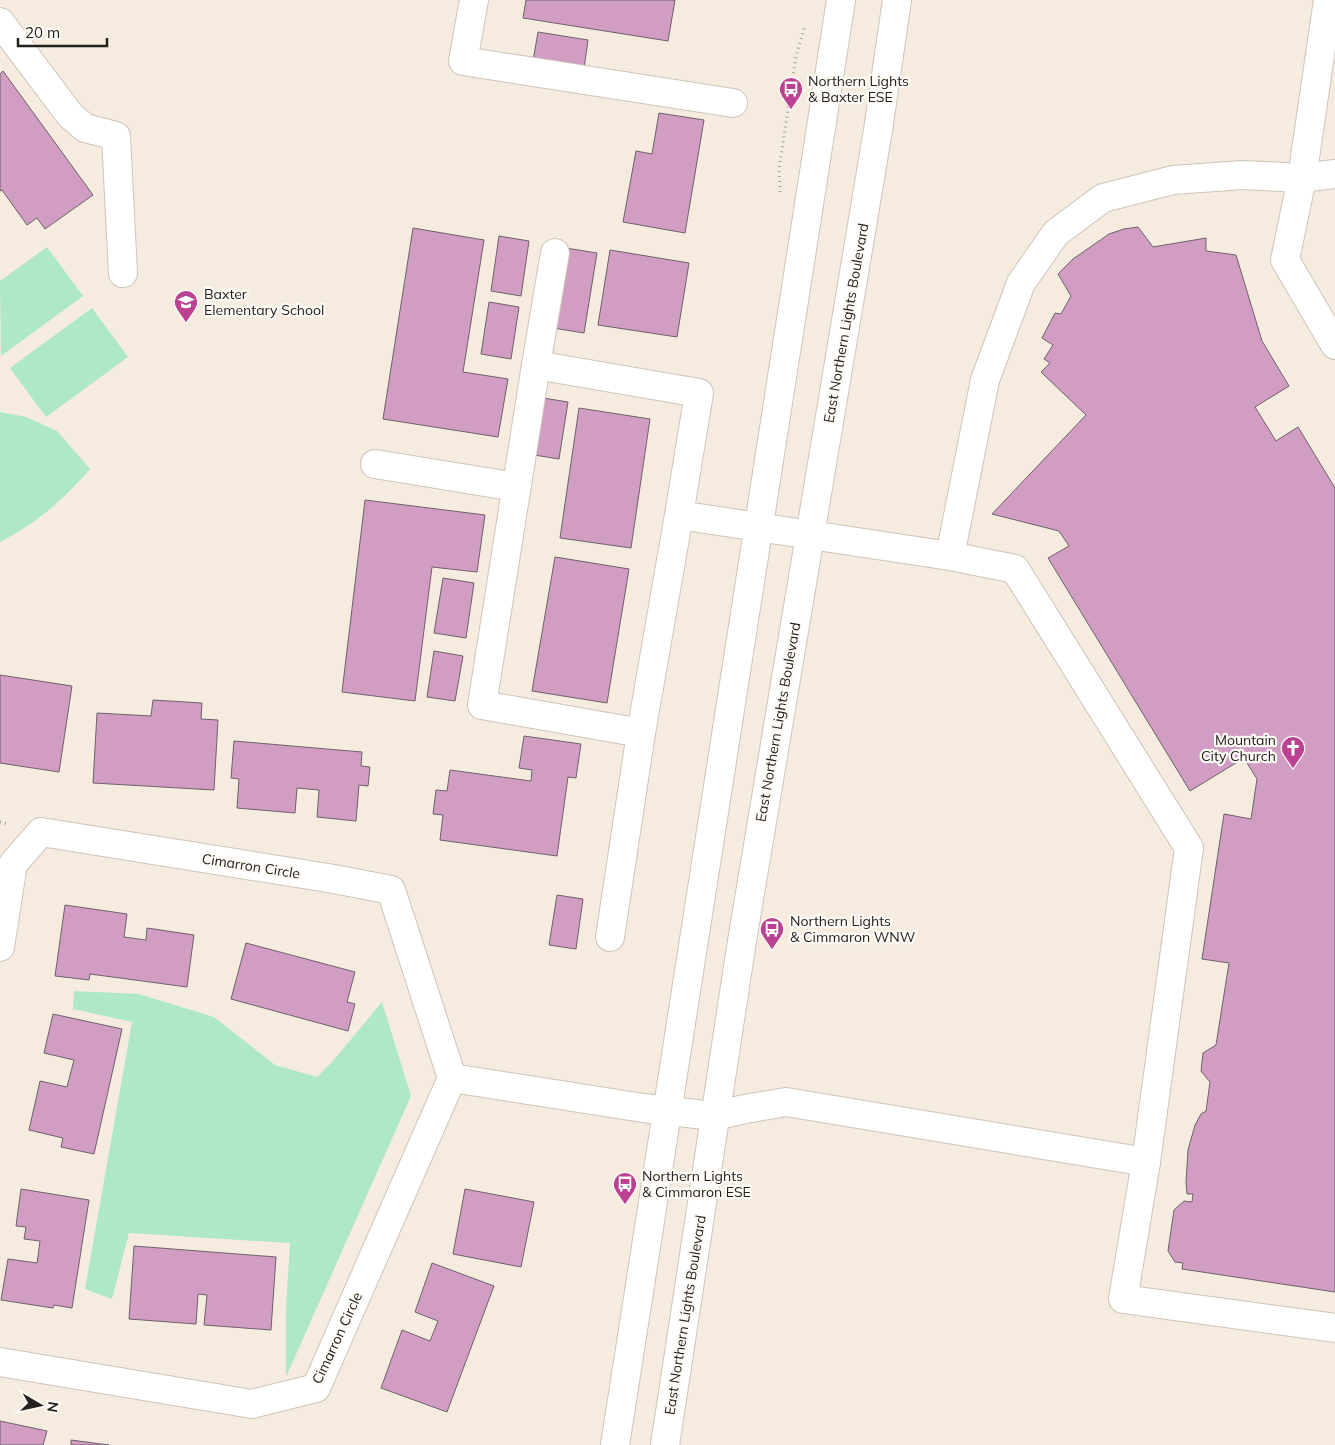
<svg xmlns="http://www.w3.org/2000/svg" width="1335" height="1445" viewBox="0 0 1335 1445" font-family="Mulish,sans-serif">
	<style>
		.green { fill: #aee8c7 }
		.building { fill: #d19dc2; stroke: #6d616a }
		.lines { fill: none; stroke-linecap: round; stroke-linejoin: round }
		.minor-casing { stroke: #cec4b8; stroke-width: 30 }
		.major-casing { stroke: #cec4b8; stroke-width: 30 }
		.path { stroke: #a9a298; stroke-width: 3; stroke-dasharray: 1 4; stroke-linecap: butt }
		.minor { stroke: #fff; stroke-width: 28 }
		.major { stroke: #fff; stroke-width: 28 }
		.labels { text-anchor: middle; stroke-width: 4.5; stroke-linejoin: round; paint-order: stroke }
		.poi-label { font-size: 14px; fill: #25211d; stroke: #fefaf5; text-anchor: start }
		.street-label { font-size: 14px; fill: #25211d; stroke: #fefaf5 }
	</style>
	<rect width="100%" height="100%" fill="#f5ecdf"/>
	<g class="green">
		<polygon points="47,247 83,296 1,356 0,281"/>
		<polygon points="92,308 128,357 46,417 10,368"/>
		<path d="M0,412l26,5 31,14 33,38c-27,31 -53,54 -90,73z"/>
		<polygon points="74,991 139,994 214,1017 275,1065 317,1077 333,1061 382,1002 411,1096 286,1377 286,1307 290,1243 129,1233 112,1299 85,1289 132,1022 73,1009"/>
	</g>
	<g class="building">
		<polygon points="526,0 675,0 668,41 523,18"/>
		<polygon points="538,32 588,40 584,69 533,61"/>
		<polygon points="3,71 93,195 45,229 37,218 27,225 2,190 0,191 0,74"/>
		<polygon points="659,113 704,120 685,233 623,222 636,151 652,154"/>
		<polygon points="1138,227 1153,247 1206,238 1206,251 1236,255 1262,341 1289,386 1255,407 1276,441 1298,427 1335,488 1335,1292 1182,1269 1183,1263 1175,1262 1168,1251 1174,1210 1184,1201 1192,1202 1193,1194 1187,1194 1186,1182 1188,1150 1195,1125 1201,1114 1206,1111 1210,1082 1201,1071 1203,1053 1216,1045 1229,963 1202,959 1224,814 1251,819 1257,779 1244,758 1190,791 1048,558 1069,546 1059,531 992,514 1086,415 1041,372 1050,363 1044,359 1053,345 1042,338 1055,313 1061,314 1071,296 1058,274 1073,259 1109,234 1124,229"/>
		<polygon points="413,228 484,240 463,372 508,379 498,437 383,419"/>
		<polygon points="499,236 529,241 521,296 491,291"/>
		<polygon points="566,248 597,253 584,333 553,328"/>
		<polygon points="610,250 689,263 677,337 598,325"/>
		<polygon points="489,302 519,307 511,359 481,354"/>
		<polygon points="537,397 568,402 559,459 528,454"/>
		<polygon points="579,408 650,419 631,548 560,538"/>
		<polygon points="365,500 485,515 477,572 432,567 415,701 342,692"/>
		<polygon points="555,557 629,569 607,703 532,691"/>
		<polygon points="443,578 474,583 466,638 434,633"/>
		<polygon points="434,651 463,656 455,701 427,697"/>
		<polygon points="0,675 72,686 59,772 0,763"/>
		<polygon points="153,700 202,703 201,719 218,720 214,790 93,783 97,713 151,716"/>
		<polygon points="524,736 581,744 576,778 568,777 557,856 440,840 443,815 433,814 436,790 447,791 450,770 531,781 532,770 519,768"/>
		<polygon points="234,741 362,752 361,766 370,767 368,786 359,785 356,821 317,817 319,790 297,788 295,813 237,808 239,779 231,778"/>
		<polygon points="557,895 583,899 576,949 549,945"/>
		<polygon points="65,905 127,914 124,937 146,940 147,928 194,935 187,987 90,974 89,980 55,976"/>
		<polygon points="246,943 355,972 347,1002 355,1004 348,1031 231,999"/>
		<polygon points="53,1014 122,1029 94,1154 61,1147 63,1138 29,1130 40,1081 67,1087 74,1060 44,1053"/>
		<polygon points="21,1189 89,1200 72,1308 54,1305 53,1308 1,1300 8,1259 37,1263 40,1241 24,1239 26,1227 16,1226"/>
		<polygon points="465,1189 534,1202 521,1267 453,1254"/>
		<polygon points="134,1246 276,1257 271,1330 204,1325 207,1295 198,1294 196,1324 129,1319"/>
		<polygon points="432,1263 494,1286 447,1412 381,1388 402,1330 430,1341 438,1321 415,1312"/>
		<polygon points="0,1421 47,1431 43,1445 0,1445"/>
		<polygon points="71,1440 109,1445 71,1445"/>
	</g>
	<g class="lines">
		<g class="minor-casing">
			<g id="minor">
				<polyline points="474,0 463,61 733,103"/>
				<polyline points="1328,0 1302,178 1285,260 1335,345"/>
				<polyline points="0,22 70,115 85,128 116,136 123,273"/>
				<polyline points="536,365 555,253"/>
				<polyline points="375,464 516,487"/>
				<polyline points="679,515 641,733 482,705 536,365 699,393 679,515 950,556 1015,569 1189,848 1146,1162 1123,1299 1335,1328"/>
				<polyline points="950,556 985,380 1021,283 1056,233 1103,198 1173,180 1243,175 1302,178 1335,174"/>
				<polyline points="610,937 641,733"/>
				<polyline points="0,947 13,864 41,832 334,879 391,890 452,1078 316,1388 252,1404 0,1362"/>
				<polyline points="452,1078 643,1108 714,1116 745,1109 786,1102 1146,1162"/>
			</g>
		</g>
		<g class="major-casing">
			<g id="major">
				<polyline points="615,1445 841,0"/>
				<polyline points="665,1445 742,941 878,130 897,0"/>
			</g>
		</g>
		<g class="path">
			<polyline points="780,192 779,169 796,56 805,26"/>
			<polyline points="0,822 8,824"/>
		</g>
		<use href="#minor" class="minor"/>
		<use href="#major" class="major"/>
	</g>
	<defs>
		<g id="bus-pin" transform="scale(1.25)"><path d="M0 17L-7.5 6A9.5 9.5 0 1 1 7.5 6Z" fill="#bb4193" stroke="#fefaf5"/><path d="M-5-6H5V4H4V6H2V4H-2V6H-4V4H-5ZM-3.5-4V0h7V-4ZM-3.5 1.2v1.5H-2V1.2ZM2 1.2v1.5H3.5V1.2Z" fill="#fff"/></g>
		<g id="school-pin" transform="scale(1.25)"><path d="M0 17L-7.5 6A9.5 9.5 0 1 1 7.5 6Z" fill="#bb4193" stroke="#fefaf5"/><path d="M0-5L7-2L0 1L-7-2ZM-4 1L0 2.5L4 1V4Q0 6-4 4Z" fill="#fff"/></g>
		<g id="church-pin" transform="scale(1.25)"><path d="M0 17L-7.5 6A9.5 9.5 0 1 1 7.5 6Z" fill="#bb4193" stroke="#fefaf5"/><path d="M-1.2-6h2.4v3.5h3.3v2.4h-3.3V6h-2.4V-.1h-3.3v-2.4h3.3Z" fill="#fff"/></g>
	</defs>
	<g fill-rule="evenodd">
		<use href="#bus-pin" x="791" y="89"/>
		<use href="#school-pin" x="186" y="302"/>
		<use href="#church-pin" x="1293" y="748"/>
		<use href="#bus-pin" x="772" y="929"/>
		<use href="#bus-pin" x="625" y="1184"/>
	</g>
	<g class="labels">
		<g class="poi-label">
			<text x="808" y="86">Northern Lights<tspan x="808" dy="16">&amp; Baxter ESE</tspan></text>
			<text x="204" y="299">Baxter<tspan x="204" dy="16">Elementary School</tspan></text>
			<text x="1276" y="745" text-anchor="end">Mountain<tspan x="1276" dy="16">City Church</tspan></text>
			<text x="790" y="926">Northern Lights<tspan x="790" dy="16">&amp; Cimmaron WNW</tspan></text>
			<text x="642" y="1181">Northern Lights<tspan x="642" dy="16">&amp; Cimmaron ESE</tspan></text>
		</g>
		<g class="street-label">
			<text transform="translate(846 323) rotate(-80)" y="5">East Northern Lights Boulevard</text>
			<text transform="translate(778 722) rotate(-80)" y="5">East Northern Lights Boulevard</text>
			<text transform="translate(251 866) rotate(9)" y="5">Cimarron Circle</text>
			<text transform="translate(685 1315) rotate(-81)" y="5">East Northern Lights Boulevard</text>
			<text transform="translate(337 1338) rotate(-65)" y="5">Cimarron Circle</text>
		</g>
	</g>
	<g transform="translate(40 1405) rotate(99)" stroke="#fefaf5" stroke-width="4" paint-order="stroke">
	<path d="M0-4L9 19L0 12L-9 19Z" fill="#25211d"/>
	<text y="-8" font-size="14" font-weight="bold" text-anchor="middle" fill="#25211d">N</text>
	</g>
	<path d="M18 38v8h89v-8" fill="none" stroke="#25211d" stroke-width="2.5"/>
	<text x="25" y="38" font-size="15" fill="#25211d" stroke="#fefaf5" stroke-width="4" paint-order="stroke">20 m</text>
</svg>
